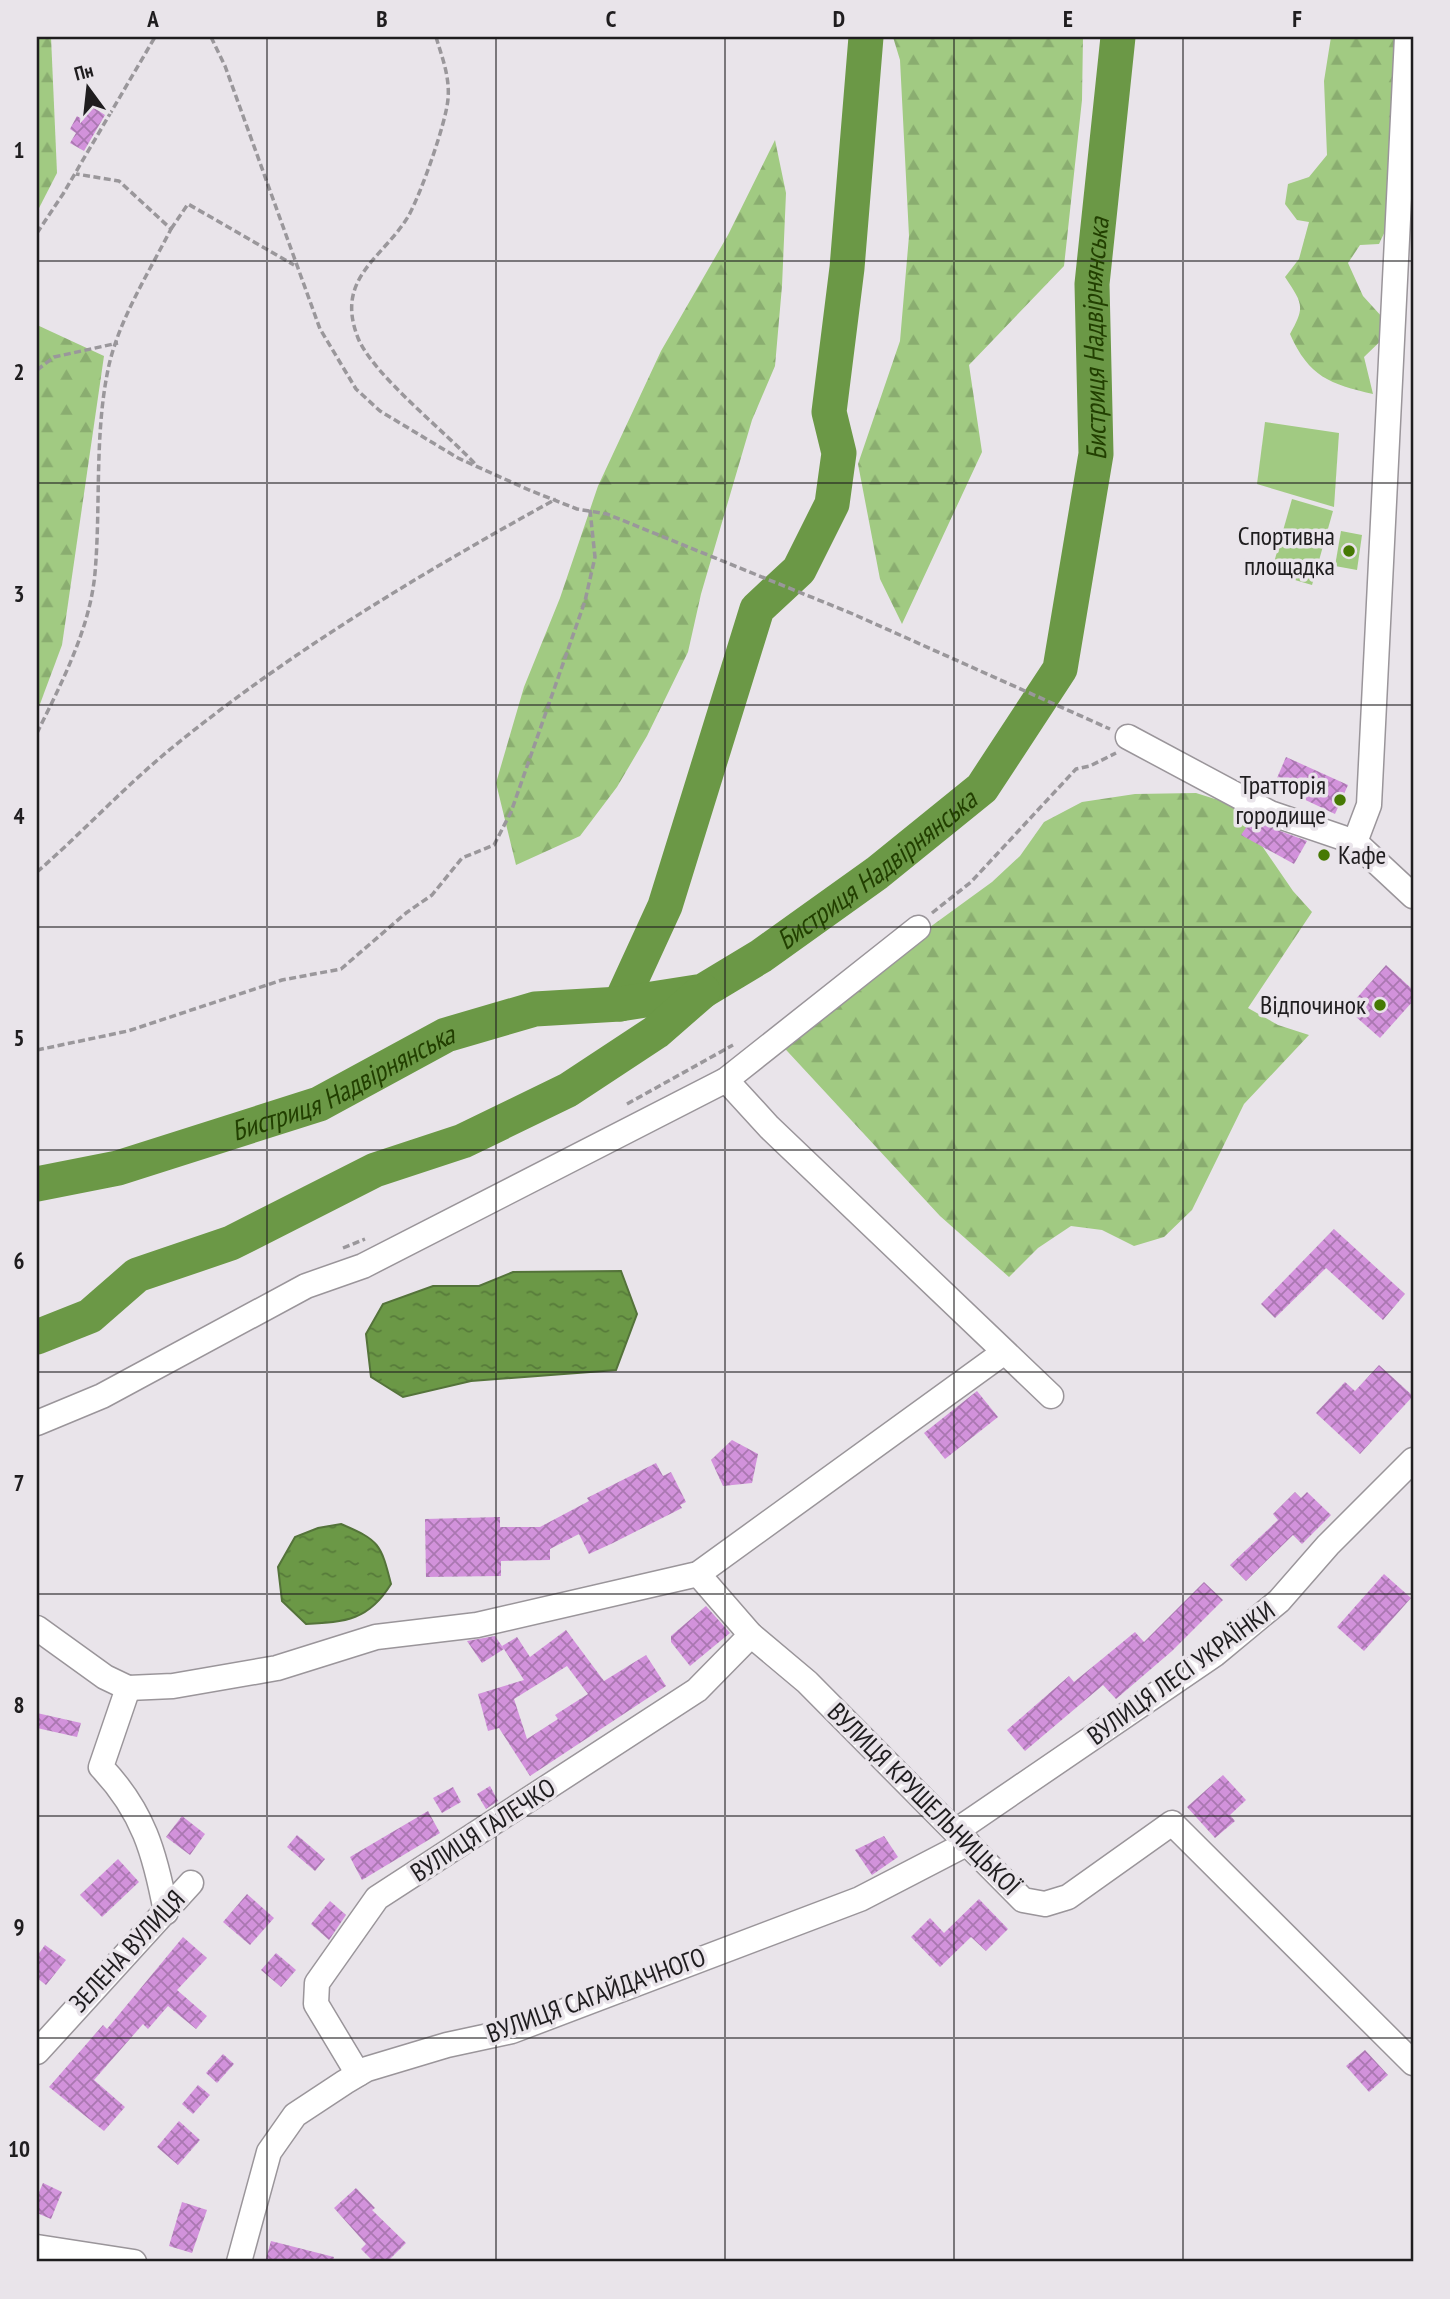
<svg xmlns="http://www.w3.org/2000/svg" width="1450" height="2299" viewBox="0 0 1450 2299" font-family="'PT Sans Narrow',sans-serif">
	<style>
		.forest { fill: url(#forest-firs) }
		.garden { fill: #a1ca82 }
		.water { fill: url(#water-ripples); stroke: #54733a; stroke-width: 2 }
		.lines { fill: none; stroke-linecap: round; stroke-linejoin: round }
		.river { stroke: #6b9846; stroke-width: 35 }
		.building { fill: url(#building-cross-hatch); fill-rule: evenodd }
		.minor-casing { stroke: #9a959a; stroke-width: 27 }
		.path { stroke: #9a979b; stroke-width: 3.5; stroke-dasharray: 7 3.5; stroke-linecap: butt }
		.minor { stroke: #fff; stroke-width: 24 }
		.grid { fill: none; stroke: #1f1d1f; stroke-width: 2; stroke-opacity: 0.55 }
		.poi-dot { fill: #467904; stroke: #e9e4ea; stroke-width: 2.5 }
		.labels { text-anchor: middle; stroke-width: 7; stroke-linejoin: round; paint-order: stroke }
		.poi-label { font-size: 26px; fill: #1f1d1f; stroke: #e9e4ea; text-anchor: end }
		.street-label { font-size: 26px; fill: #1f1d1f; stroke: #e9e4ea }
		.water-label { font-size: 28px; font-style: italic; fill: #223f01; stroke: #e9e4ea }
		.neatline { fill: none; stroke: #1f1d1f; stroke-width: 2.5 }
		.grid-label { font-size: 23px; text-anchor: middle; font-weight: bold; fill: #1f1d1f }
	</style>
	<defs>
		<pattern id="forest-firs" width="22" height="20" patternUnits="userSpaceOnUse" patternTransform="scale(1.75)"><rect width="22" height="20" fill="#a1ca82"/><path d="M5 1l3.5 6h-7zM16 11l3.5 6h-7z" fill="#8aad70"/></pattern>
		<pattern id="water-ripples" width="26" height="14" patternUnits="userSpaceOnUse" patternTransform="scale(1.75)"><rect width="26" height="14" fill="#6b9846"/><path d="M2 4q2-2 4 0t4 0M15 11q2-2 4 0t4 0" fill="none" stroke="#577b3a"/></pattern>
		<pattern id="building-cross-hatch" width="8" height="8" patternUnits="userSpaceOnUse" patternTransform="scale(1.75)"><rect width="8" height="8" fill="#d292db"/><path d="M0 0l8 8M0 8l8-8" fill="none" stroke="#aa77b1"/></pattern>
	</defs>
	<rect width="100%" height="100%" fill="#e9e4ea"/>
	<g class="forest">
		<polygon points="37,37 51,37 57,173 37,212"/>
		<polygon points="893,37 1083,37 1082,100 1064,266 969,365 982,452 902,624 880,579 858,464 900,341 909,236 900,60"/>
		<path d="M1331,37h82l-3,141 -31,66 -19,1 -12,18 15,33 30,33 -29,28 9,37c-43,-10 -64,-17 -83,-60 16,-28 12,-31 -5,-57l14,-18 10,-37 -12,-2 -12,-16 3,-20 21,-7 18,-22 -3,-74z"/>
		<polygon points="775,140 786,193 782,286 775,366 752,420 701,594 688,652 647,736 617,787 580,836 516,865 496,783 524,687 560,598 598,486 661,351 728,235"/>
		<polygon points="37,325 104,356 62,645 37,712"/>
		<polygon points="1196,793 1234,805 1293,891 1312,912 1248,1008 1278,1025 1309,1035 1244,1104 1192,1210 1164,1237 1134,1246 1102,1230 1071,1226 1038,1248 1009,1277 940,1216 776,1039 992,882 1020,856 1044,822 1082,802 1135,794"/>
	</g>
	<g class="garden">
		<polygon points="1265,422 1339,433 1334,507 1257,484"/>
		<polygon points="1292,499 1333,511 1312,585 1271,573"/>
		<polygon points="1341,531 1362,535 1357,570 1335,566"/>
	</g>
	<g class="water">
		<polygon points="621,1271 637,1314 616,1370 471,1381 403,1397 371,1377 366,1334 383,1304 433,1286 479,1286 513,1272"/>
		<path d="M341,1524c38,16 40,20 50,60 -22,36 -45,38 -85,40l-24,-23 -4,-34 17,-30 23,-9z"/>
	</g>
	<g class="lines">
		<g class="river">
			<polyline points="620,1004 665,906 757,609 799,570 832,504 839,453 829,412 847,268 866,37"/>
			<path id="s1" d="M37,1184l81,-16 201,-64 127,-69 89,-26 85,-5 83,-13 58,-35 116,-83 105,-85 78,-119 36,-215 -4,-170 26,-247"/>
			<polyline points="37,1337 90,1316 137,1275 231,1243 375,1170 463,1141 568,1090 656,1032 703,991"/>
		</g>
	</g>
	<g class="building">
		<polygon points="91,106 105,115 84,151 70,143 76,133 70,129 77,116 83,120"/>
		<polygon points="1286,757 1348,785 1335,814 1274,785"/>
		<polygon points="1251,820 1307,841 1294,864 1241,835"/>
		<polygon points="1386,965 1413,990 1413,1001 1380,1038 1347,1009"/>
		<polygon points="1334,1229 1405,1294 1383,1320 1326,1268 1275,1318 1261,1304"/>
		<polygon points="1379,1365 1413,1396 1360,1454 1316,1413 1345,1382 1355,1391"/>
		<polygon points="977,1391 998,1417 945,1459 924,1433"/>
		<polygon points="732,1440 758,1454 752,1483 723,1486 711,1460"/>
		<polygon points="656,1463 663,1476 671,1472 686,1502 680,1505 682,1508 613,1543 589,1554 579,1534 550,1549 550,1560 501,1561 501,1576 426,1577 425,1519 500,1517 500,1527 540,1527 589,1501 587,1498"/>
		<polygon points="1295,1492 1301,1498 1307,1492 1331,1515 1302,1544 1293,1535 1246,1581 1230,1565 1278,1520 1273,1514"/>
		<polygon points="1384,1574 1411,1598 1364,1651 1337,1627"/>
		<polygon points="1204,1582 1223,1600 1172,1651 1116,1699 1103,1685 1025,1751 1007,1730 1069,1676 1074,1682 1135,1632 1144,1642"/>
		<polygon points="706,1606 730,1633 690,1666 671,1642 671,1636"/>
		<path d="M566,1630l38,51 42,-26 20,31 -136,90 -31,-48 -11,3 -10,-37 46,-14 -22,-34 15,-9 13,20zM567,1666l21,28 -33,21 3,4 -31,20 -13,-40z"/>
		<polygon points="495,1636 504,1649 482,1663 467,1641"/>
		<polygon points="37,1713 81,1723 77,1737 37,1728"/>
		<polygon points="1223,1775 1246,1800 1230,1815 1235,1821 1215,1838 1187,1807"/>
		<polygon points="490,1786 498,1801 486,1809 477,1794"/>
		<polygon points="453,1787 461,1802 442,1813 433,1798"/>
		<polygon points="428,1811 440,1833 362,1880 350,1857"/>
		<polygon points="182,1816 205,1834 190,1855 166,1837"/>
		<polygon points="297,1835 325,1859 315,1871 287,1847"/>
		<polygon points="884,1836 898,1857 872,1875 855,1850"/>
		<polygon points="118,1859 139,1882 102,1917 80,1895"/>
		<polygon points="247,1894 274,1918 250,1945 223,1922"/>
		<polygon points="979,1899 1008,1929 986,1951 971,1937 940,1967 911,1937 930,1918 944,1933"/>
		<polygon points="330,1901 346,1915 329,1940 311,1924"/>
		<polygon points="183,1937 207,1958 177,1990 207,2016 196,2029 168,2006 148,2029 143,2024 94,2080 125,2107 104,2131 49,2087 103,2025 107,2029"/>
		<polygon points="45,1945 66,1960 46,1985 37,1978 37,1956"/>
		<polygon points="276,1953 296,1970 281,1987 261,1970"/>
		<polygon points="1365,2050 1388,2075 1369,2092 1346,2066"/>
		<polygon points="223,2054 234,2064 217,2083 206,2073"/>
		<polygon points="198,2085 210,2095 193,2114 182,2104"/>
		<polygon points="179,2121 200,2140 178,2165 157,2147"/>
		<polygon points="43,2183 62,2192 51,2219 37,2213 37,2197"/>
		<polygon points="356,2188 375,2208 372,2210 406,2243 387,2262 374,2262 361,2249 366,2244 334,2208"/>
		<polygon points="182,2202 207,2210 192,2253 169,2246"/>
		<polygon points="271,2241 334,2257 333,2262 265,2262"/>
	</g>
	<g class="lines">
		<g class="minor-casing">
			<g id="minor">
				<polyline points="1128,737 1270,813 1355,842 1413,896"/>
				<polyline points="1355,842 1369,805 1407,37"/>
				<polyline points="726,1080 769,1127 1051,1396"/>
				<polyline points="37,1423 102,1396 306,1286 363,1266 726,1080 918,928"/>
				<polyline points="698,1574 751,1635 807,1682 1023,1900 1045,1904 1068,1897 1172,1823 1413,2063"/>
				<path d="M37,1628l68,49 23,11 -27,79c42,44 54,86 65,145"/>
				<polyline points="128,1688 173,1686 277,1668 376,1637 477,1625 698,1574 1003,1353"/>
				<polyline points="956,1831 1215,1654 1279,1601 1328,1545 1413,1460"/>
				<polyline points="37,2052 191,1883"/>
				<polyline points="358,2074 316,2004 317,1983 377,1898 697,1690 751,1635"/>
				<polyline points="37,2247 134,2262"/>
				<polyline points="239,2262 269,2152 295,2115 345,2082 367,2069 447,2045 512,2031 860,1899 968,1843"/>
			</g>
		</g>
		<g class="path">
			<polyline points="211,37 225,66 320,329 356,389 380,411 458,458 529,490 577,509 607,514 853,614 1110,729"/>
			<path d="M436,37c6,20 14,40 12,62 -2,24 -27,94 -39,116 -25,43 -75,62 -51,123 15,37 89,95 119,128"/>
			<polyline points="171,229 188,204 294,265"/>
			<polyline points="37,233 63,194 155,37"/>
			<polyline points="37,370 54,357 118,343"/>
			<path d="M37,733c24,-49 53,-104 58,-160 6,-69 -1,-140 14,-208 11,-47 40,-93 62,-136l-52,-48 -43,-7"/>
			<path d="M37,872c46,-40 88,-86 136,-125 119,-97 249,-174 383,-248"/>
			<polyline points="932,913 971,882 1076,769 1090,766 1116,753"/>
			<polyline points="37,1050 128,1031 282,980 341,969 406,913 432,895 462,858 494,845 511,812 585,601 595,557 590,510"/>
			<polyline points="627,1104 733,1045"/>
			<polyline points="343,1248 365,1239"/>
		</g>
		<use href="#minor" class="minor"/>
	</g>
	<path class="grid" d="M267,37v2225M496,37v2225M725,37v2225M954,37v2225M1183,37v2225M37,261h1376M37,483h1376M37,705h1376M37,927h1376M37,1150h1376M37,1372h1376M37,1594h1376M37,1816h1376M37,2038h1376"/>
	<g class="poi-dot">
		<circle cx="1349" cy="551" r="7"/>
		<circle cx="1340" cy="800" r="7"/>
		<circle cx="1324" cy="855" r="7"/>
		<circle cx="1380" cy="1005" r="7"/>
	</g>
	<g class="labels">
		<g class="poi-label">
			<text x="1335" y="545">Спортивна<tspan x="1335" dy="30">площадка</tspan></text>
			<text x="1326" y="794">Тратторія<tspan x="1326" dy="30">городище</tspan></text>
			<text x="1338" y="864" text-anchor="start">Кафе</text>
			<text x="1366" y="1014">Відпочинок</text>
		</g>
		<g class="street-label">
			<text transform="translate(1181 1673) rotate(-36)" y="9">ВУЛИЦЯ ЛЕСІ УКРАЇНКИ</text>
			<text transform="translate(924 1799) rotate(45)" y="9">ВУЛИЦЯ КРУШЕЛЬНИЦЬКОЇ</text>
			<text transform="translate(483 1830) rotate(-33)" y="9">ВУЛИЦЯ ГАЛЕЧКО</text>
			<text transform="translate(127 1951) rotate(-47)" y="9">ЗЕЛЕНА ВУЛИЦЯ</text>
			<text transform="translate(596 1995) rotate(-20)" y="9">ВУЛИЦЯ САГАЙДАЧНОГО</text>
		</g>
		<g class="water-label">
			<text dy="10" stroke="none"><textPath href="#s1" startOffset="1521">Бистриця Надвірнянська</textPath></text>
			<text dy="10" stroke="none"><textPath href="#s1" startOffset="912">Бистриця Надвірнянська</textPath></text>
			<text dy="10" stroke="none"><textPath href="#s1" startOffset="324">Бистриця Надвірнянська</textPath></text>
		</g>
	</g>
	<rect width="1450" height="2299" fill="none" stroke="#e9e4ea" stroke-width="77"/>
	<g transform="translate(88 88) rotate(345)" stroke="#e9e4ea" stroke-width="5" paint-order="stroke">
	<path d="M0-5L12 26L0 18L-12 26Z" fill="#1f1d1f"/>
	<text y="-10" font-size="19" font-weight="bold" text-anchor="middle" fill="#1f1d1f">Пн</text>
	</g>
	<rect x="38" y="38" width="1374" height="2222" class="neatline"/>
	<g class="grid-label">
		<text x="153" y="27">A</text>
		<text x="382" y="27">B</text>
		<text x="611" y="27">C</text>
		<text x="839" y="27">D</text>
		<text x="1068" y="27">E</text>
		<text x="1297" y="27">F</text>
		<text x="19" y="158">1</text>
		<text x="19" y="380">2</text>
		<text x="19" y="602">3</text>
		<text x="19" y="824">4</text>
		<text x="19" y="1046">5</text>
		<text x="19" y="1269">6</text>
		<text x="19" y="1491">7</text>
		<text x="19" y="1713">8</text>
		<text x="19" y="1935">9</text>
		<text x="19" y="2157">10</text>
	</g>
</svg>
